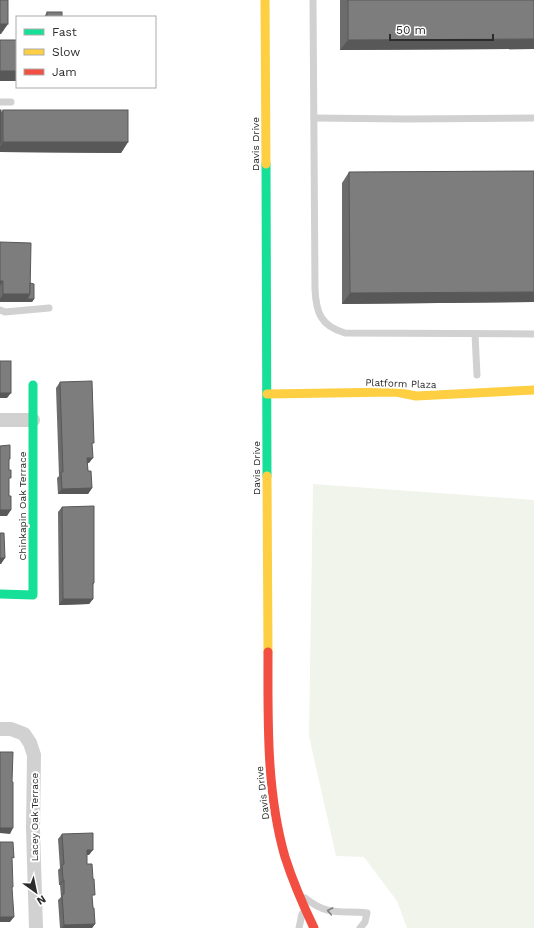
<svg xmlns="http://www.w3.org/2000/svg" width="534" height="928" viewBox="0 0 534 928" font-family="'Work Sans',sans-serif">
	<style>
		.green { fill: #f0f4ea }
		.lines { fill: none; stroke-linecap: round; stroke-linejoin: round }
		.lane { stroke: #d1d1d1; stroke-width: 7 }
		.street { stroke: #d1d1d1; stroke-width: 14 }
		.fast { stroke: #16e098; stroke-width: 9 }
		.slow { stroke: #ffcf43; stroke-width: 9 }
		.jam { stroke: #f24e42; stroke-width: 9 }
		.wall { fill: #6c6c6c }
		.shaded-wall { fill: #585858 }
		.building { fill: #7d7d7d; stroke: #585858 }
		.oneway { stroke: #7e7e7e }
		.labels { text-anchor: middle; stroke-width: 4; stroke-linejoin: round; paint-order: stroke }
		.street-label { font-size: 10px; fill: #2c2c2c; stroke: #fff }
	</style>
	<rect width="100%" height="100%" fill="#fff"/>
	<polygon class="green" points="313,484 534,500 534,928 407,928 397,901 364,857 336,856 309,736"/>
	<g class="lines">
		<g class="lane">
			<path d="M313,0l2,289c1,24 6,37 30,44l189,1"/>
			<polyline points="0,102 11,102"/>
			<polyline points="314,118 406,119 534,118"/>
			<polyline points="0,310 5,312 49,308"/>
			<polyline points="475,334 477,375"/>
			<path d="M305,898c24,19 36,12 62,15l-2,9 -5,6"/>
			<polyline points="299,928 302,914"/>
		</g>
		<g class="street">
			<polyline points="0,420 33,420"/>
			<polyline points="0,729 11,729 24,734 30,743 34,755 33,829 36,928"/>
		</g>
		<g class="fast">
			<polyline points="266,164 267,476"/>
			<polyline points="0,594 33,595 33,385"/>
		</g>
		<g class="slow">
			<polyline points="265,0 266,164"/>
			<polyline points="267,394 396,392 416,396 534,390"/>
			<polyline points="267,476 268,652"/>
		</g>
		<path class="jam" d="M268,652c0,68 -2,139 17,205 8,25 18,48 29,71"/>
	</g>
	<g class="wall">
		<polygon points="340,0 534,0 534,49 340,50"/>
		<polygon points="47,12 62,17 44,17"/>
		<polygon points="0,110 1,112 3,110 128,142 121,153 0,152"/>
		<polygon points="534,171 534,302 342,304 342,183 349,172"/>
		<polygon points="0,242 30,283 34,299 32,302 25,302 25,301 25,302 0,302"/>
		<polygon points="60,382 92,445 89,463 88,463 88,471 92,488 88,494 58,494 57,478 59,476 56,388"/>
		<polygon points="62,507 94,583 93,585 93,599 89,604 59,605 58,512"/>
		<polygon points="62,834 89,855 87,855 87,864 92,898 93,908 95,924 92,928 60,928 58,900 61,897 60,885 59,885 58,870 60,868 58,839"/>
	</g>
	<g class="shaded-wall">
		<polygon points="0,24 8,24 1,34 0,34"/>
		<polygon points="534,39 534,49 340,50 348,40"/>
		<rect x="0" y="71" width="17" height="10"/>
		<polygon points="3,142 128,142 121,153 0,152 0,146"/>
		<polygon points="0,281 3,281 0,286"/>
		<polygon points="534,292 534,302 342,304 350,293"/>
		<polygon points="3,294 30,294 25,302 0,302 0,299"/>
		<polygon points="27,299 34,299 32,302 25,302"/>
		<polygon points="0,393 11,393 7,398 0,398"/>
		<polygon points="87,458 93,458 89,463 84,463"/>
		<polygon points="92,488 88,494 58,494 62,489"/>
		<polygon points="0,510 11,510 7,516 0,516"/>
		<polygon points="0,558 5,558 1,564 0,564"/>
		<polygon points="63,599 93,599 89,604 59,605"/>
		<polygon points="0,828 13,828 10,834 0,833"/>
		<polygon points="87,850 93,850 89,855 83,855"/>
		<polygon points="63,880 64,880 60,885 59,885"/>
		<polygon points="0,917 14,917 10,922 0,922"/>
		<polygon points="95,924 92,928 62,928 64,925"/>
	</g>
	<g class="building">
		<rect x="0" y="0" width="8" height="24"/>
		<polygon points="348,0 534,0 534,39 348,40"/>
		<rect x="47" y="12" width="15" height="5"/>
		<rect x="0" y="40" width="17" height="31"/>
		<rect x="0" y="110" width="1" height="33"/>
		<rect x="3" y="110" width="125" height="32"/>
		<polygon points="534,171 534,292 350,293 349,172"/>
		<polygon points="0,242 31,243 30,294 3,294 3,281 0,281"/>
		<polygon points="30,283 34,284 34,299 27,299 30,294"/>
		<rect x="0" y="361" width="11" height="32"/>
		<polygon points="92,381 94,443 92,443 93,458 87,458 88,471 91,471 92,488 62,489 61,472 63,472 60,382"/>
		<polygon points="10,445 10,459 9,459 9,470 11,470 11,478 9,478 9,496 11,496 11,510 0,510 0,446"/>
		<polygon points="94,506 94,583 93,583 93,599 63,599 62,507"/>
		<polygon points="0,533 4,533 5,558 0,558"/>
		<polygon points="0,752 13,752 12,782 13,782 13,828 0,828"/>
		<polygon points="93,833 93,850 87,850 87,864 92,864 93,879 94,879 95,895 92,895 93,908 94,908 95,924 64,925 62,894 64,894 64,880 63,880 62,865 64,864 62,834"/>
		<polygon points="0,842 13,842 14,858 12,857 13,887 12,887 14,917 0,917"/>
	</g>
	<defs><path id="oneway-chevron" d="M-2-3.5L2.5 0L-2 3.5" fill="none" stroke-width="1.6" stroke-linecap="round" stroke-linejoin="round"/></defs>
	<use class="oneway" href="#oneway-chevron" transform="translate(330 911) rotate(-169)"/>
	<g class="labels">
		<g class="street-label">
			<text transform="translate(255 144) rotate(-90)" y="4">Davis Drive</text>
			<text transform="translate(401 383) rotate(2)" y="4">Platform Plaza</text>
			<text transform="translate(256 468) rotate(-90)" y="4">Davis Drive</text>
			<text transform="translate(22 506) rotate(-90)" y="4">Chinkapin Oak Terrace</text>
			<text transform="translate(262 793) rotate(-97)" y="4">Davis Drive</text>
			<text transform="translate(34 817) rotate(-90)" y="4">Lacey Oak Terrace</text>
		</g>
	</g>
	<rect x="16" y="16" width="140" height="72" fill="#ffffff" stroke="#ababab"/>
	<rect x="24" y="29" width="20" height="6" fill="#16e098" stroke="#ababab"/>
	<text x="52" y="36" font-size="12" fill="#2c2c2c">Fast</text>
	<rect x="24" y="49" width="20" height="6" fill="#ffcf43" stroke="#ababab"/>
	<text x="52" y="56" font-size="12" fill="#2c2c2c">Slow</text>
	<rect x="24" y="69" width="20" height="6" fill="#f24e42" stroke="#ababab"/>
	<text x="52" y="76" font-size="12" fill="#2c2c2c">Jam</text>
	<g transform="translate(36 892) rotate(147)" stroke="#ffffff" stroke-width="3" paint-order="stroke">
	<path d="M0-3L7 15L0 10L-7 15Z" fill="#2c2c2c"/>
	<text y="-6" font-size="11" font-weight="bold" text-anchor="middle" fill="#2c2c2c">N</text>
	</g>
	<path d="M390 34v6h103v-6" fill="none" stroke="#2c2c2c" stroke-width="2"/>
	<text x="396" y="34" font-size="12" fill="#2c2c2c" stroke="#ffffff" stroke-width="3" paint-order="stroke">50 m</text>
</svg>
